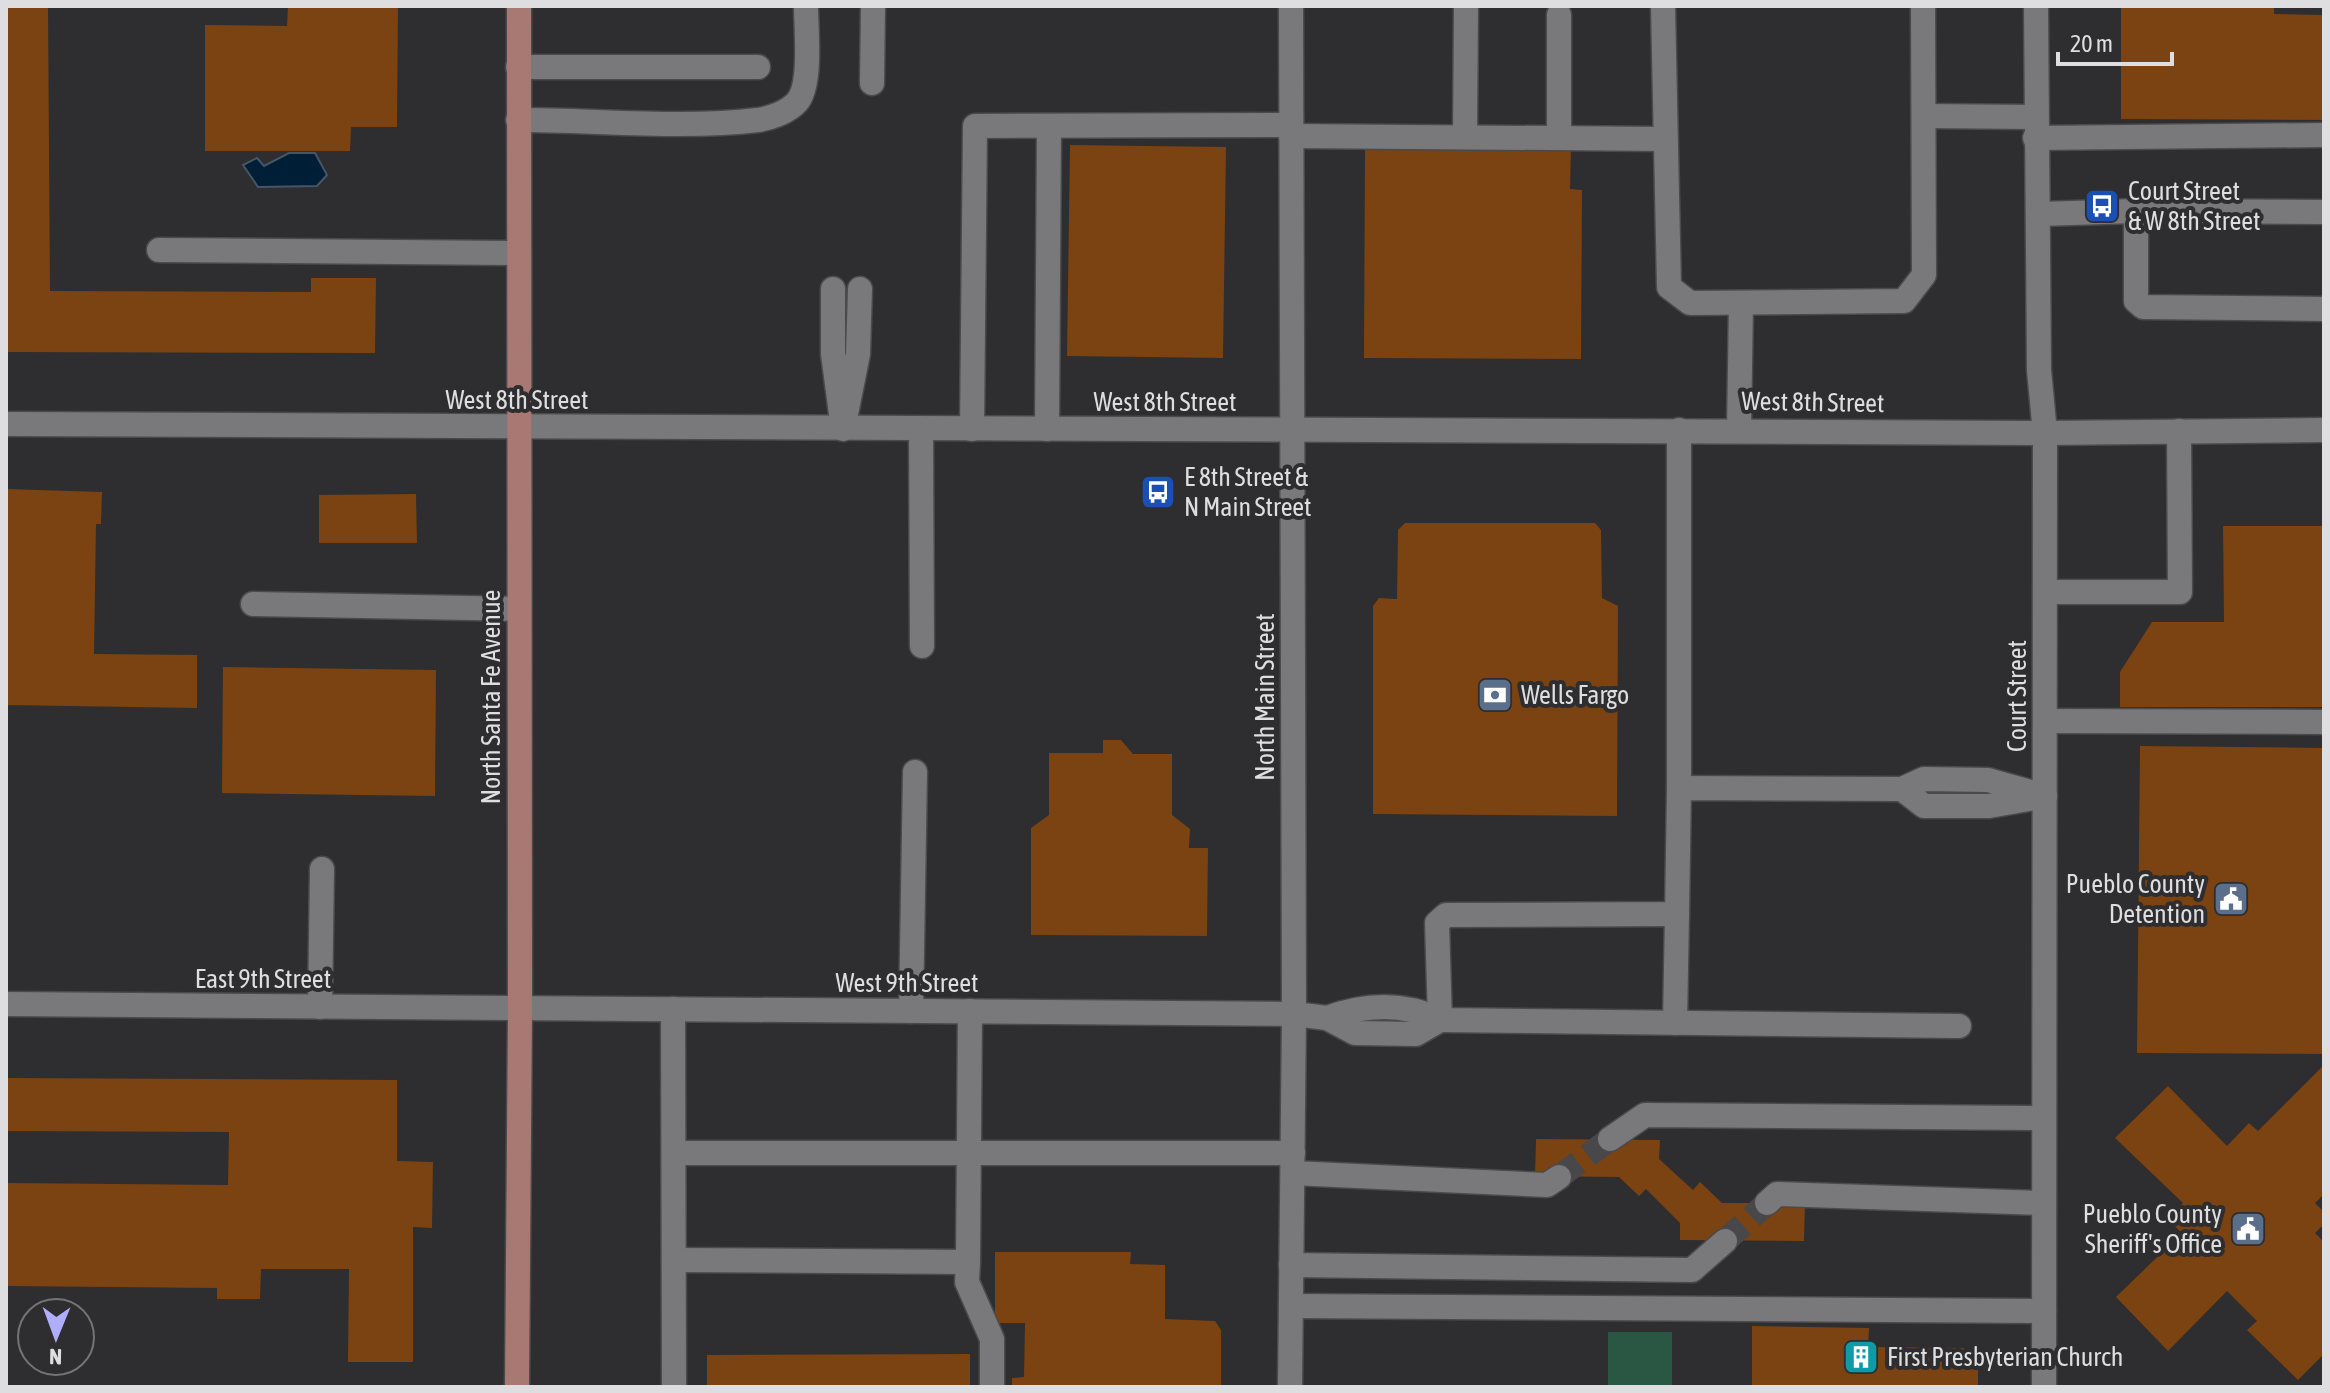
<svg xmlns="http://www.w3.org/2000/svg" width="2330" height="1393" viewBox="0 0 2330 1393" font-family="'Asap Condensed',sans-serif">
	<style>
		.green { fill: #2a5743 }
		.water { fill: #001e35; stroke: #435768; stroke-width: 2 }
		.building { fill: #7b4311 }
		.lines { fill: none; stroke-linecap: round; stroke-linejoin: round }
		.minor-tunnel { stroke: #484749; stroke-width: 24; stroke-dasharray: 24 12; stroke-linecap: butt }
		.minor-casing { stroke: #4a494c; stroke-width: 27 }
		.major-casing { stroke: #4a494c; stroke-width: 27 }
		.minor { stroke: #79787b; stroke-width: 24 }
		.major { stroke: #a87973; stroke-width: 24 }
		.labels { text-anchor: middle; stroke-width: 8; stroke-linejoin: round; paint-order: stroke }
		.poi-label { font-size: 26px; fill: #dedddf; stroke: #2e2d2f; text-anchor: start }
		.street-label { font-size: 26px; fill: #dedddf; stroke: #2e2d2f }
	</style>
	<rect width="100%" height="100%" fill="#2e2d2f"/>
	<polygon class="green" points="1608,1332 1672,1332 1672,1386 1608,1387"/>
	<polygon class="water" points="289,153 315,153 327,175 317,186 258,187 243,165 257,158 264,166"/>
	<g class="building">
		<polygon points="6,6 48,6 50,291 311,292 311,278 376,278 375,353 6,352"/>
		<polygon points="288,6 398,6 397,127 351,127 350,151 205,151 205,25 287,26"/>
		<polygon points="2121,6 2274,6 2274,14 2324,15 2324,120 2121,119"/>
		<polygon points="1070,145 1226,147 1223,358 1067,356"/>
		<polygon points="1365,146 1571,147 1570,189 1582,190 1581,359 1364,358"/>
		<polygon points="6,489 102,492 101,524 96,524 94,654 197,655 197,708 6,705"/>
		<polygon points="416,494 417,543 319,543 319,495"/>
		<polygon points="1405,523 1595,523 1601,530 1602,598 1618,606 1617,816 1373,814 1373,606 1379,598 1397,599 1398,530"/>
		<polygon points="2223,526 2323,526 2324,707 2120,707 2120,672 2152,622 2224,622"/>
		<polygon points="223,667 436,670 435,796 222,793"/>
		<polygon points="1103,740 1121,740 1133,754 1172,754 1172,815 1190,829 1189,848 1208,848 1207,936 1031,935 1031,828 1049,815 1049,753 1103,753"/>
		<polygon points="2140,746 2324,748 2324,1054 2137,1053"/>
		<polygon points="2324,1065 2324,1194 2315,1203 2324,1212 2324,1224 2315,1233 2324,1242 2324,1354 2298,1380 2247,1330 2257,1321 2227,1291 2168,1351 2116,1297 2182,1233 2166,1218 2183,1203 2115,1138 2168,1086 2227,1146 2249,1123 2258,1131"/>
		<polygon points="6,1078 397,1080 397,1161 433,1162 432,1228 413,1227 413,1362 348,1362 349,1269 261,1269 260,1299 217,1299 217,1288 6,1286 6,1183 228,1185 229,1132 6,1131"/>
		<polygon points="1536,1139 1660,1140 1659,1159 1693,1190 1700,1182 1722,1203 1805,1203 1804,1241 1680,1240 1680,1223 1646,1189 1639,1196 1619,1177 1535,1176"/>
		<polygon points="995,1252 1131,1252 1130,1264 1165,1265 1165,1319 1215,1321 1221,1330 1221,1387 1012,1387 1012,1378 1024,1377 1025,1323 995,1323"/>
		<polygon points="1752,1326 1869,1328 1868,1347 1963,1348 1978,1365 1978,1387 1752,1387"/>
		<polygon points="970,1354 970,1387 707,1387 707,1355"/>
	</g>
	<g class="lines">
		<g class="minor-tunnel">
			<polyline points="1559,1177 1610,1139"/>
			<polyline points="1725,1241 1767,1203"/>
		</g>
		<g class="minor-casing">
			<g id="minor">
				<polyline points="1663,6 1669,287 1690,303 1904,301 1924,275 1923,6"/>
				<polyline points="2036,6 2039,370 2045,433 2044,1387"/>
				<polyline points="518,67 758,67"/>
				<polyline points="872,83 873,6"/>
				<polyline points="1924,116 2035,117"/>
				<path d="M518,120c77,0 165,9 240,0 13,-2 30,-8 39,-18 15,-17 9,-72 9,-96"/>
				<polyline points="1291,136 1664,139"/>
				<polyline points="1465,137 1466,6"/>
				<polyline points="1559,138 1559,15"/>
				<polyline points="2035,138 2324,135"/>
				<polyline points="2324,212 2136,211 2136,301 2143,307 2324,309"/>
				<polyline points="2040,214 2136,211"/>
				<polyline points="159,250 518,253"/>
				<polyline points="833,289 833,354 843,429 858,354 860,289"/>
				<polyline points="6,424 2045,433 2324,430"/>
				<polyline points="921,429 922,646"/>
				<polyline points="972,429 975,126 1291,125"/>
				<polyline points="1047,429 1049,126"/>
				<polyline points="1739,429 1741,303"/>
				<polyline points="2045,592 2180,592 2179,431"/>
				<polyline points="253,604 518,609"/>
				<polyline points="2045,721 2324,722"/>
				<polygon points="1924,779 1988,780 2045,796 1989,806 1924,806 1902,789"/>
				<polyline points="1679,788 1679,430"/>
				<polyline points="1902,789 1679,788 1677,914 1446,915 1437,923 1440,1020 1959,1026"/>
				<path d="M6,1004l1288,10 33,4 28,15 61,1 24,-14c-37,-18 -75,-16 -113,-2"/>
				<polyline points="320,1007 322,869"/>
				<polyline points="673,1009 674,1387"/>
				<polyline points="911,1011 915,772"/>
				<polyline points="1675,1023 1677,914"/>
				<polyline points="1610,1139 1645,1115 2044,1118"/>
				<polyline points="674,1153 1293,1153"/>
				<polyline points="1293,1173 1547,1185 1559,1177"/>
				<polyline points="1767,1203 1777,1194 2044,1203"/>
				<polyline points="674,1260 968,1262 970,1011"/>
				<polyline points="968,1262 967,1282 992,1339 992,1387"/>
				<polyline points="1291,1265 1692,1270 1725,1241"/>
				<polyline points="1291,1306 2044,1311"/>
				<polyline points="1290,1387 1294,1014 1291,6"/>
			</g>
		</g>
		<g class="major-casing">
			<polyline id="major" points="517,1387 520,1008 519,6"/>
		</g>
		<use href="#minor" class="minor"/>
		<use href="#major" class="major"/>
	</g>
	<defs>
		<g id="bus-square" transform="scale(1.8)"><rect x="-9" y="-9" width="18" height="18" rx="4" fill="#1a4fb4" stroke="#2e2d2f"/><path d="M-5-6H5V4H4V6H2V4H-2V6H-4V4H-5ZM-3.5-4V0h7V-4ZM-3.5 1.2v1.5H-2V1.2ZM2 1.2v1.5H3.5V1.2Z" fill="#fff"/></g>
		<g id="bank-square" transform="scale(1.8)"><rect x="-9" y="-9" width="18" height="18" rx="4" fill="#5c6f8a" stroke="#2e2d2f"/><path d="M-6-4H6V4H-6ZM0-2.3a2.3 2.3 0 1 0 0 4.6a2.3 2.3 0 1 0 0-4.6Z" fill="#fff"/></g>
		<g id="civic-square" transform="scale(1.8)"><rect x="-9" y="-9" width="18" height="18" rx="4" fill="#5c6f8a" stroke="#2e2d2f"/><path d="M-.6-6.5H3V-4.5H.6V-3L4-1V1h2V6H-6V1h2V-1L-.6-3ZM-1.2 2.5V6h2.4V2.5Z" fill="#fff"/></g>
		<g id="building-square" transform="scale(1.8)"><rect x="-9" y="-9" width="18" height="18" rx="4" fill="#0f9aa8" stroke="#2e2d2f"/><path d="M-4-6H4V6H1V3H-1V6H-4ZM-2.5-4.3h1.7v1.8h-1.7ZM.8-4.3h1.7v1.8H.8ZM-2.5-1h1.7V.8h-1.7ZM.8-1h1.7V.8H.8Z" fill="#fff"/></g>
	</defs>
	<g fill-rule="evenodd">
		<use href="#bus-square" x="2102" y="206"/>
		<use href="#bus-square" x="1158" y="492"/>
		<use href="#bank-square" x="1495" y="695"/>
		<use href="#civic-square" x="2231" y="899"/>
		<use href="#civic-square" x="2248" y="1229"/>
		<use href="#building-square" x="1861" y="1357"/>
	</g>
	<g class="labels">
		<g class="poi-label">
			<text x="2128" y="200">Court Street<tspan x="2128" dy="30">&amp; W 8th Street</tspan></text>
			<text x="1184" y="486">E 8th Street &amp;<tspan x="1184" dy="30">N Main Street</tspan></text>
			<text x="1521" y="704">Wells Fargo</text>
			<text x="2205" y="893" text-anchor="end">Pueblo County<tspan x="2205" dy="30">Detention</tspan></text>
			<text x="2222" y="1223" text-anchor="end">Pueblo County<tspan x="2222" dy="30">Sheriff's Office</tspan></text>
			<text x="1887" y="1366">First Presbyterian Church</text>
		</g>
		<g class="street-label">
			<text x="517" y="409">West 8th Street</text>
			<text x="1165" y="411">West 8th Street</text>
			<text transform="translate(1813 402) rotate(1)" y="9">West 8th Street</text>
			<text transform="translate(2017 696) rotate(-90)" y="9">Court Street</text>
			<text transform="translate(491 697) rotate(-90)" y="9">North Santa Fe Avenue</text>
			<text transform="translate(1265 697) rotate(-90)" y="9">North Main Street</text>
			<text x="263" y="988">East 9th Street</text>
			<text x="907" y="992">West 9th Street</text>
		</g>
	</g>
	<rect width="2330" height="1393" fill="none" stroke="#dedddf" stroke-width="16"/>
	<g transform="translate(56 1337) rotate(181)"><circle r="38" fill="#2e2d2f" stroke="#747375" stroke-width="2"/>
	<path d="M0-6L14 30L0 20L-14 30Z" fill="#aeaefb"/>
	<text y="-12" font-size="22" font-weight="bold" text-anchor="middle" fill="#dedddf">N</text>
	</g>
	<path d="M2058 52v12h114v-12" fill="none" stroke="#dedddf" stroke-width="4"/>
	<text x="2070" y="52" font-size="24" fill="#dedddf" stroke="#2e2d2f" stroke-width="6" paint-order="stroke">20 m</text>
</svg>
